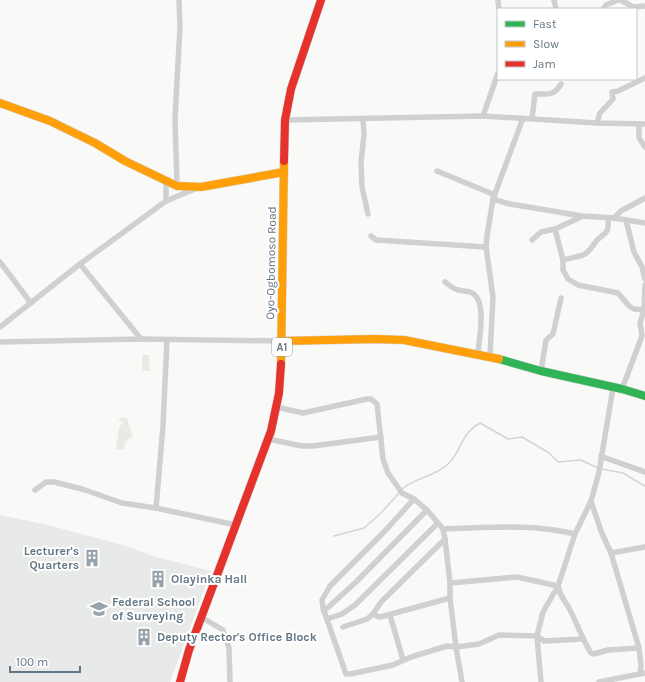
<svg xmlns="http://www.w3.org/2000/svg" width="645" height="682" viewBox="0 0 645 682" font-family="Karla,sans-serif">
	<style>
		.built { fill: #e8eaea }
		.green { fill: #e8ebe5 }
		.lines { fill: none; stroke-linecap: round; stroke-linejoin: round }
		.stream { stroke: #cdd6d8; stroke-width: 1.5 }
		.fast-casing { stroke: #d5d6d6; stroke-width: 9 }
		.slow-casing { stroke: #d5d6d6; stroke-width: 9 }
		.jam-casing { stroke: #d5d6d6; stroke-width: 9 }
		.street { stroke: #ced0d1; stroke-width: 5.5 }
		.fast { stroke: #30b455; stroke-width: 8 }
		.slow { stroke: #ff9f0a; stroke-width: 8 }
		.jam { stroke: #e5322d; stroke-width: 8 }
		.labels { text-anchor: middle; stroke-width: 4; stroke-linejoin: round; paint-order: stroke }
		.shield { fill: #fff; stroke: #929fa9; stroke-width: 1 }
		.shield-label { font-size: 11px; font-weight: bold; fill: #637684 }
		.street-label { font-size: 12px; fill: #637684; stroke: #fff }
		.poi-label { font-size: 12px; font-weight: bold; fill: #637684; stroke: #fff; text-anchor: start }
	</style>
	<rect width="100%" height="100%" fill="#f9f9f8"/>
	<polygon class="built" points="0,515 48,525 123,545 156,557 211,571 170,682 0,682"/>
	<g class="green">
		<polygon points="142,355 149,355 150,371 142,371"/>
		<polygon points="122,417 128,419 128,423 133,436 125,442 124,449 116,449 119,428 123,422 118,421"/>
	</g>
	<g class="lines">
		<g class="stream">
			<polyline points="602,469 623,473 645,486"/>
			<path d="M402,489c13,-11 34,-13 46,-25 15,-14 11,-29 32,-41l28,16 14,-2 27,16 9,9 23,-2 17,8"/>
			<polyline points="334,536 364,528 380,514 400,492"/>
		</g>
		<g class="fast-casing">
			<polyline id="fast" points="499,359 541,371 622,389 645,396"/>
		</g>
		<g class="slow-casing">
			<g id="slow">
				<polyline points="0,103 50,121 95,143 125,161 177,186 201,187 284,172"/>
				<polyline points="282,341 374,339 404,340 499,359"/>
				<polyline points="281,364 284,161"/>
			</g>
		</g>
		<g class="jam-casing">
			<g id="jam">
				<polyline points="284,161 285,120 291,89 321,0"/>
				<polyline points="180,682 189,650 271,431 279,393 281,364"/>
			</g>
		</g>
		<g class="street">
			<polyline points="498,0 499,9"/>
			<polyline points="554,0 556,9"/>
			<polyline points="621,0 633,7 645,6"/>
			<polyline points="603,9 606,5 618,0"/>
			<polyline points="483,116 498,73"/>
			<path d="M532,118l3,-24c13,0 19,2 26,-10"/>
			<polyline points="363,119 364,134 361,163 362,187 368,214"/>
			<polyline points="285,120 483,116 597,123 645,124"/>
			<polyline points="597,123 600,113 613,99 612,92 618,91 645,78"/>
			<polyline points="639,124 639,138 645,147"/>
			<polyline points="437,171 495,195"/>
			<polyline points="177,186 175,118 180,27 179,0"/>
			<polyline points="493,199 510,204 582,216 614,218 645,223"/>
			<polyline points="166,201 166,181"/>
			<polyline points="614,218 621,211 645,198"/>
			<polyline points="626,220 634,252 642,267 645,279"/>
			<polyline points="555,229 563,260 563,270 568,279 578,285 618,293 629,306 634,309 644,310"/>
			<polyline points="371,236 376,240 486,247"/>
			<polyline points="532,240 541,232 555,229 581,217"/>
			<path d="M563,260c7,-2 16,-3 22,-6 5,-3 6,-6 9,-10 8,-12 16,-7 14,-26"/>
			<polyline points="0,262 31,303"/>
			<polyline points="80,264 141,339"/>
			<path d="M445,282c4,3 8,7 13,8 4,1 9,1 12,2 18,6 9,47 8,61"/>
			<polyline points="0,327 80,264 166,201 197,188"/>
			<polyline points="0,342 141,339 282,341"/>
			<polyline points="490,356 493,297 486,247 487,236 493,199 523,118"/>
			<polyline points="541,371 546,340 553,334 561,298"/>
			<polyline points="622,389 642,336 640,323 644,310 645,285"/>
			<polyline points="276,407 303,413 367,399 371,399 377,404 383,459 388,473 402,493 414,499 427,510 443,529 445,539 450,583 450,598 456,647 462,682"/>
			<polyline points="268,439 302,446 313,446 381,437"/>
			<path d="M601,456c14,6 29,10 44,16"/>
			<polyline points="35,490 46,482 54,482 82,489 122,503 156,508 236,525"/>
			<polyline points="414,499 384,532 330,586 322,600 323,608 346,674 350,674 393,665 411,657 447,646 456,647 479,644 499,635 537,636 544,641 582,639"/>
			<polyline points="591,501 601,531 611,553 639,648 641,666 640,674"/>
			<polyline points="156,508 163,426 167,340"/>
			<path d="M443,529c44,-1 89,-6 132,5"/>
			<polyline points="611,553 645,547"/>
			<path d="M450,583l67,-6 41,9c2,11 6,13 11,22 8,15 13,31 22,45l3,1 14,-4 31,-2"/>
			<polyline points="324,611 356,582 427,510"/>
			<polyline points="373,614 379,617 384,616 450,598"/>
			<polyline points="390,615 403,660"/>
			<polyline points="201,617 223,630 229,648 230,682"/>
			<polyline points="327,619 342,614 355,605 438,523"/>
			<polyline points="343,627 367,619 373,614 381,602 445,539"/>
			<polyline points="541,682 537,636 543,612 558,586 575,534 591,501 599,472 613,388"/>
			<polyline points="599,682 645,673"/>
		</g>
		<use href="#fast" class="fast"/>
		<use href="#slow" class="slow"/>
		<use href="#jam" class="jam"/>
	</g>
	<defs>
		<g id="building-bare" transform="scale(1.38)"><path d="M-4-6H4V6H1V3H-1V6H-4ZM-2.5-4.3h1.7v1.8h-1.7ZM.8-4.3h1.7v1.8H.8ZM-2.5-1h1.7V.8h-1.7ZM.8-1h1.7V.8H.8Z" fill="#98a4ad" stroke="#fff" stroke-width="2.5" paint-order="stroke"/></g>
		<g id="school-bare" transform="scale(1.38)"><path d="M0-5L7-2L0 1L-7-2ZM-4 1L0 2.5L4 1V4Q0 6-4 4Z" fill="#98a4ad" stroke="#fff" stroke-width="2.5" paint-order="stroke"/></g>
	</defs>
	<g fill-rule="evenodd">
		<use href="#building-bare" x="92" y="558"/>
		<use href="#building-bare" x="158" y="579"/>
		<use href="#school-bare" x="99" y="609"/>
		<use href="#building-bare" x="144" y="637"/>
	</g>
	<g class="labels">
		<rect class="shield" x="272" y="338" width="20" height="18" rx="3"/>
		<g class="shield-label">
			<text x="282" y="351">A1</text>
		</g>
		<g class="street-label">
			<text transform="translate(271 263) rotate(-89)" y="4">Oyo-Ogbomoso Road</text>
		</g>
		<g class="poi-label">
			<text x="79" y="555" text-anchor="end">Lecturer's<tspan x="79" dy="14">Quarters</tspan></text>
			<text x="171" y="583">Olayinka Hall</text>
			<text x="112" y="606">Federal School<tspan x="112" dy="14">of Surveying</tspan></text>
			<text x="157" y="641">Deputy Rector's Office Block</text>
		</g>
	</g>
	<rect x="497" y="8" width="140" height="72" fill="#ffffff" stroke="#c1c8ce"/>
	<rect x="505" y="21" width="20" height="6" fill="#30b455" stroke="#c1c8ce"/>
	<text x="533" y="28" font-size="12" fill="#637684">Fast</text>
	<rect x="505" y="41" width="20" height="6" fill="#ff9f0a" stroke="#c1c8ce"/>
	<text x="533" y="48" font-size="12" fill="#637684">Slow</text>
	<rect x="505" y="61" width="20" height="6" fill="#e5322d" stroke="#c1c8ce"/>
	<text x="533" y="68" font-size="12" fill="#637684">Jam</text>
	<path d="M10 666v6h70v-6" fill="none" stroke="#637684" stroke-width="2"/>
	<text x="16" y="666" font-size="12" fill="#637684" stroke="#ffffff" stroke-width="3" paint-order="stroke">100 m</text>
</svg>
